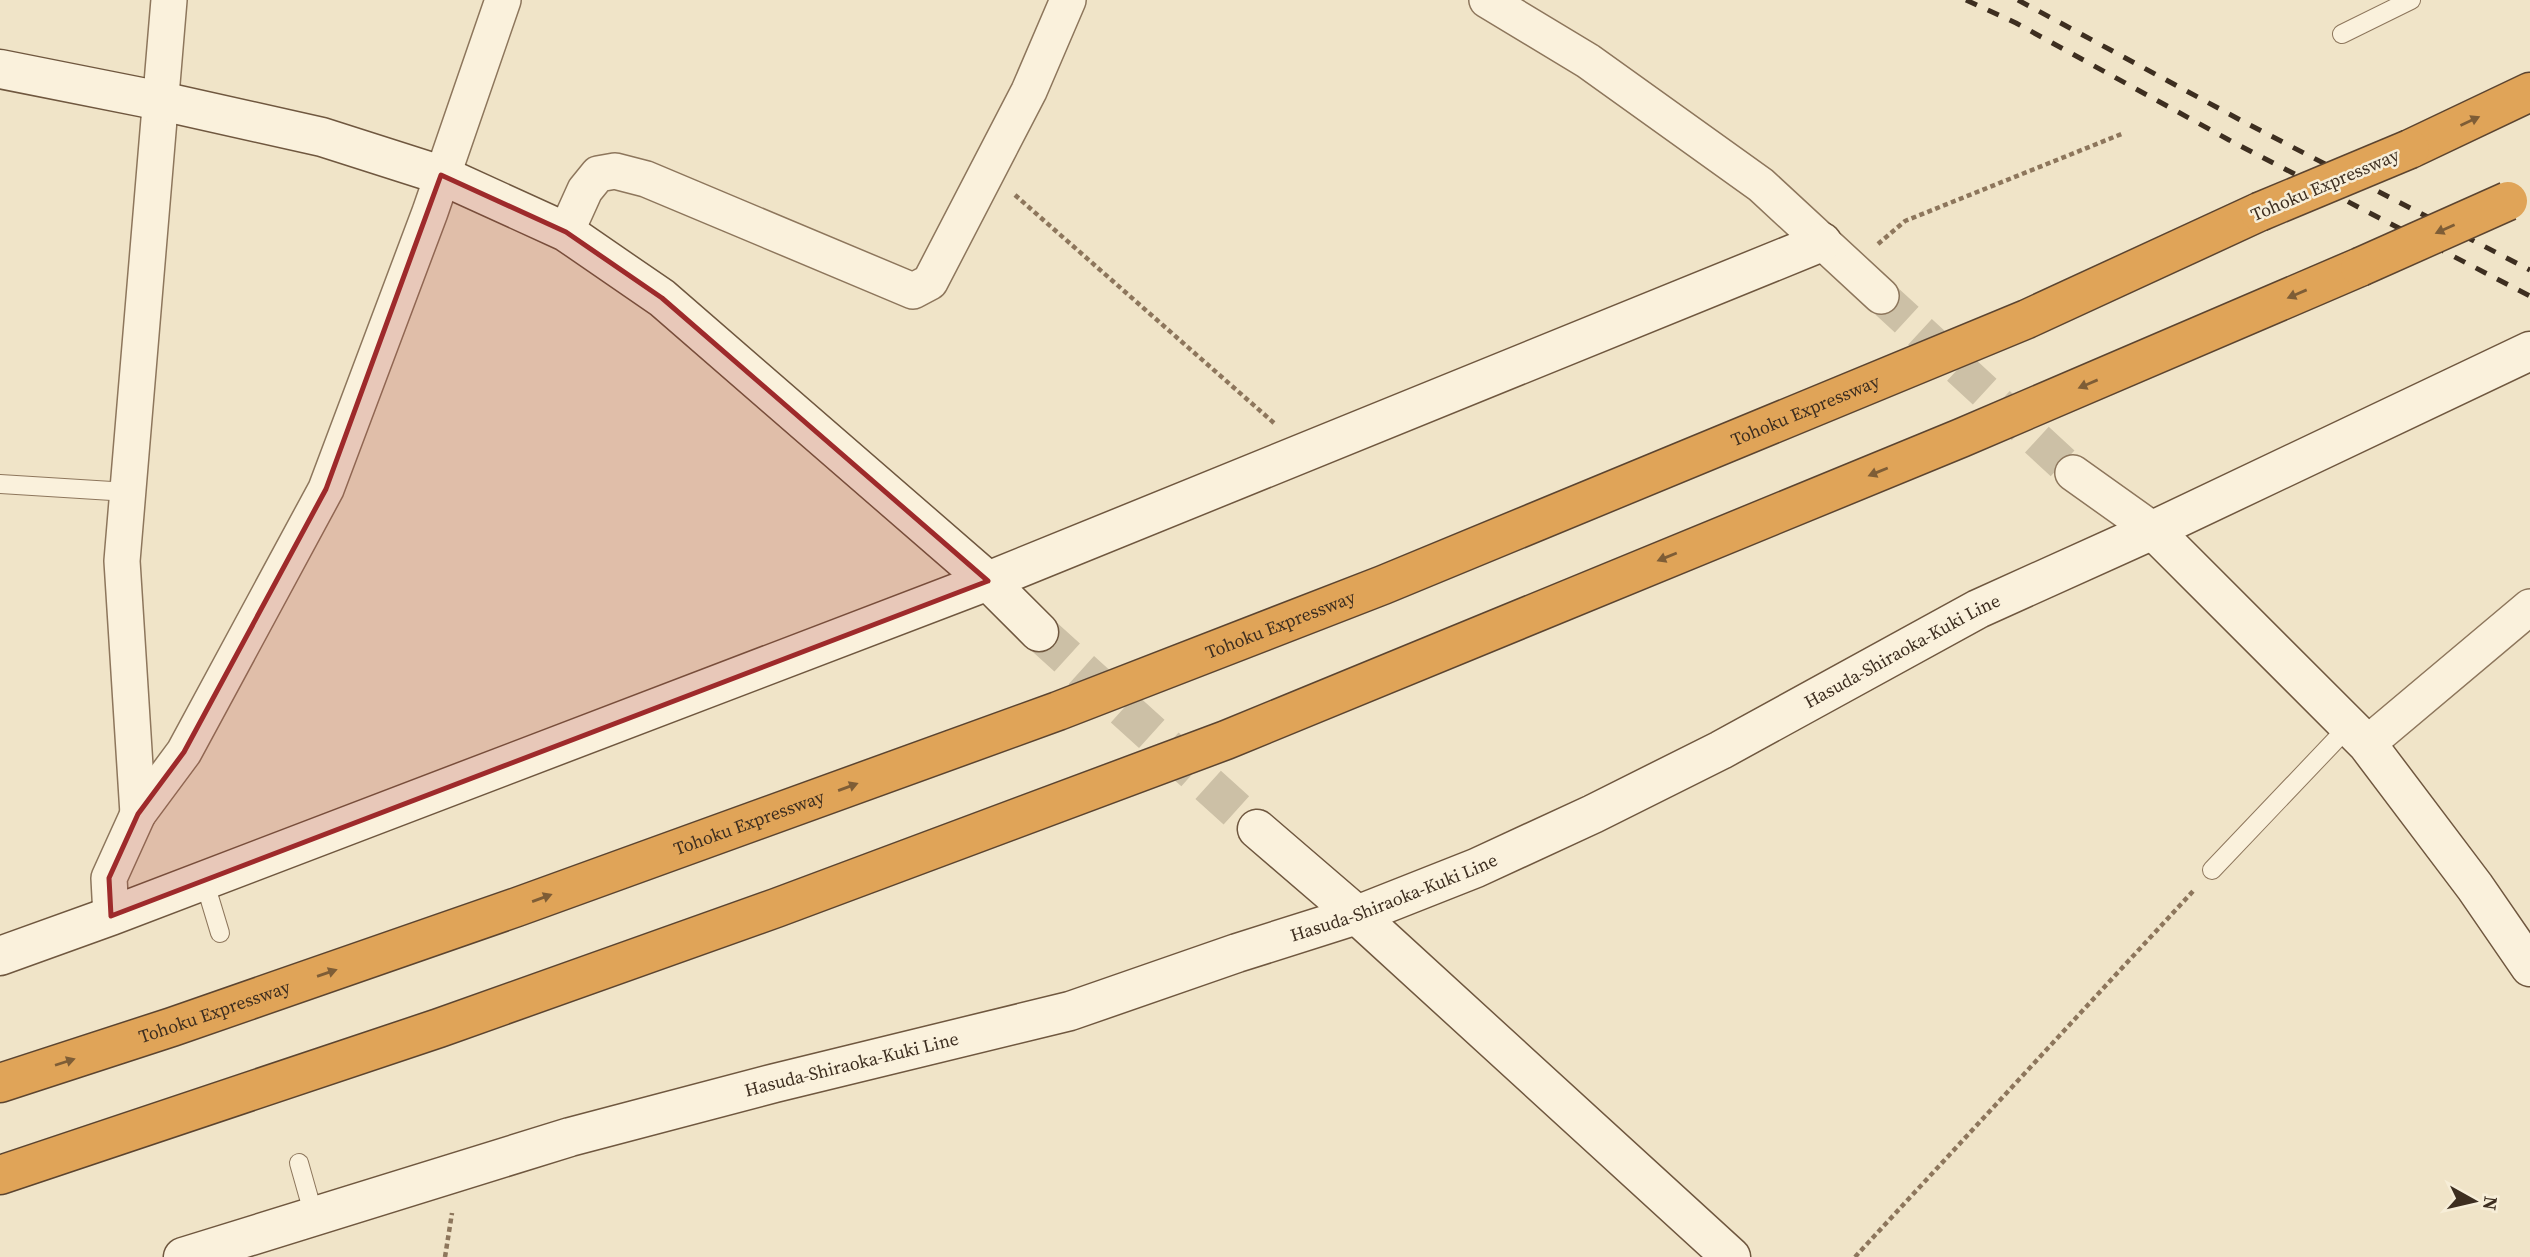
<svg xmlns="http://www.w3.org/2000/svg" width="2530" height="1257" viewBox="0 0 2530 1257" font-family="'Source Serif 4',serif">
	<style>
		.lines { fill: none; stroke-linecap: round; stroke-linejoin: round }
		.street-tunnel { stroke: #ccc0a6; stroke-width: 35; stroke-dasharray: 35 18; stroke-linecap: butt }
		.secondary-tunnel { stroke: #ccc0a6; stroke-width: 38; stroke-dasharray: 38 19; stroke-linecap: butt }
		.lane-casing { stroke: #8d765c; stroke-width: 20 }
		.street-casing { stroke: #8d765c; stroke-width: 38 }
		.secondary-casing { stroke: #6f573f; stroke-width: 41 }
		.highway-casing { stroke: #5b4430; stroke-width: 41 }
		.path { stroke: #8d765c; stroke-width: 4.5; stroke-dasharray: 5 3.5; stroke-linecap: butt }
		.lane { stroke: #faf1dc; stroke-width: 18 }
		.street { stroke: #faf1dc; stroke-width: 35 }
		.secondary { stroke: #faf1dc; stroke-width: 38 }
		.highway { stroke: #e0a458; stroke-width: 38 }
		.rail { stroke: #3d2e20; stroke-width: 5; stroke-dasharray: 12 12; stroke-linecap: butt }
		.highway-bridge-casing { stroke: #5b4430; stroke-width: 41; stroke-linecap: butt }
		.highway-bridge { stroke: #e0a458; stroke-width: 38 }
		.oneway { fill: #7e5d36 }
		.marked { fill: #9e2a2b; fill-opacity: 0.2; stroke: #9e2a2b; stroke-width: 5; stroke-linejoin: round }
		.labels { text-anchor: middle; stroke-width: 5; stroke-linejoin: round; paint-order: stroke }
		.street-label { font-size: 18px; fill: #3d2e20; stroke: #f7eed8 }
	</style>
	<rect width="100%" height="100%" fill="#f0e4c8"/>
	<g class="lines">
		<polyline class="street-tunnel" points="1881,296 2073,473"/>
		<polyline class="secondary-tunnel" points="1039,632 1257,829"/>
		<g class="lane-casing">
			<g id="lane">
				<polyline points="2342,34 2411,0"/>
				<polyline points="0,484 128,492"/>
				<polyline points="2212,870 2349,726"/>
				<polyline points="204,880 220,933"/>
				<polyline points="299,1163 314,1216"/>
			</g>
		</g>
		<g class="street-casing">
			<g id="street">
				<polyline points="1487,0 1588,61 1761,185 1881,296"/>
				<polyline points="566,232 585,190 598,174 615,171 646,179 913,291 930,282 1029,91 1068,0"/>
				<polyline points="2073,473 2153,530"/>
				<polyline points="2367,744 2530,607"/>
				<polyline points="138,814 122,561 169,0"/>
				<polyline points="111,916 109,878 138,814 184,752 326,489 430,212 503,0"/>
			</g>
		</g>
		<g class="secondary-casing">
			<g id="secondary">
				<polyline points="0,69 161,101 322,137 441,175 566,232 662,298 988,581 1039,632"/>
				<polyline points="2153,530 2367,744 2475,887 2530,967"/>
				<polyline points="1257,829 1357,915 1731,1257"/>
				<polyline points="0,956 111,916 988,581 1822,242"/>
				<path id="s1" d="M183,1257l387,-120 205,-54 295,-72 167,-58 120,-38 119,-47 117,-54 128,-64 257,-141 175,-79 377,-179"/>
			</g>
		</g>
		<g class="highway-casing">
			<g id="highway">
				<polyline points="2410,149 2530,92"/>
				<path id="s2" d="M0,1083l172,-56 345,-120 541,-196 325,-126 644,-266 232,-107"/>
				<polyline points="0,1175 439,1028 776,908 1226,740 1961,438 2360,267"/>
			</g>
		</g>
		<g class="path">
			<polyline points="1015,195 1274,423"/>
			<polyline points="1878,244 1905,221 2124,133"/>
			<polyline points="445,1257 452,1213"/>
			<polyline points="1855,1257 2195,889"/>
		</g>
		<use href="#lane" class="lane"/>
		<use href="#street" class="street"/>
		<use href="#secondary" class="secondary"/>
		<use href="#highway" class="highway"/>
		<g class="rail">
			<polyline points="1966,0 2016,23 2229,140 2530,296"/>
			<polyline points="2018,0 2244,122 2530,270"/>
		</g>
		<g class="highway-bridge-casing">
			<g id="highway-bridge">
				<polyline points="2259,212 2410,149"/>
				<polyline points="2360,267 2508,201"/>
			</g>
		</g>
		<use href="#highway-bridge" class="highway-bridge"/>
	</g>
	<defs><path id="oneway-solid" d="M-6-.8H1V-3.2L6.5 0L1 3.2V.8H-6Z" transform="scale(1.75)"/></defs>
	<g class="oneway">
		<use href="#oneway-solid" transform="translate(2470 121) rotate(-25)"/>
		<use href="#oneway-solid" transform="translate(2445 229) rotate(156)"/>
		<use href="#oneway-solid" transform="translate(2297 294) rotate(157)"/>
		<use href="#oneway-solid" transform="translate(2088 384) rotate(157)"/>
		<use href="#oneway-solid" transform="translate(1878 472) rotate(158)"/>
		<use href="#oneway-solid" transform="translate(1667 557) rotate(158)"/>
		<use href="#oneway-solid" transform="translate(848 787) rotate(-20)"/>
		<use href="#oneway-solid" transform="translate(542 898) rotate(-20)"/>
		<use href="#oneway-solid" transform="translate(327 973) rotate(-19)"/>
		<use href="#oneway-solid" transform="translate(65 1062) rotate(-18)"/>
	</g>
	<path class="marked" d="M441,175l125,57 96,66 326,283 -877,335 -2,-38 29,-64 46,-62 142,-263z"/>
	<g class="labels">
		<g class="street-label">
			<text transform="translate(2325 185) rotate(-23)" y="6">Tohoku Expressway</text>
			<text dy="6" stroke="none"><textPath href="#s2" startOffset="1927">Tohoku Expressway</textPath></text>
			<text dy="6" stroke="none"><textPath href="#s2" startOffset="1360">Tohoku Expressway</textPath></text>
			<text dy="6" stroke="none"><textPath href="#s1" startOffset="1830">Hasuda-Shiraoka-Kuki Line</textPath></text>
			<text dy="6" stroke="none"><textPath href="#s2" startOffset="793">Tohoku Expressway</textPath></text>
			<text dy="6" stroke="none"><textPath href="#s1" startOffset="1264">Hasuda-Shiraoka-Kuki Line</textPath></text>
			<text dy="6" stroke="none"><textPath href="#s2" startOffset="226">Tohoku Expressway</textPath></text>
			<text dy="6" stroke="none"><textPath href="#s1" startOffset="696">Hasuda-Shiraoka-Kuki Line</textPath></text>
		</g>
	</g>
	<g transform="translate(2474 1201) rotate(98)" stroke="#f7eed8" stroke-width="5" paint-order="stroke">
	<path d="M0-5L12 26L0 18L-12 26Z" fill="#3d2e20"/>
	<text y="-10" font-size="19" font-weight="bold" text-anchor="middle" fill="#3d2e20">N</text>
	</g>
</svg>
